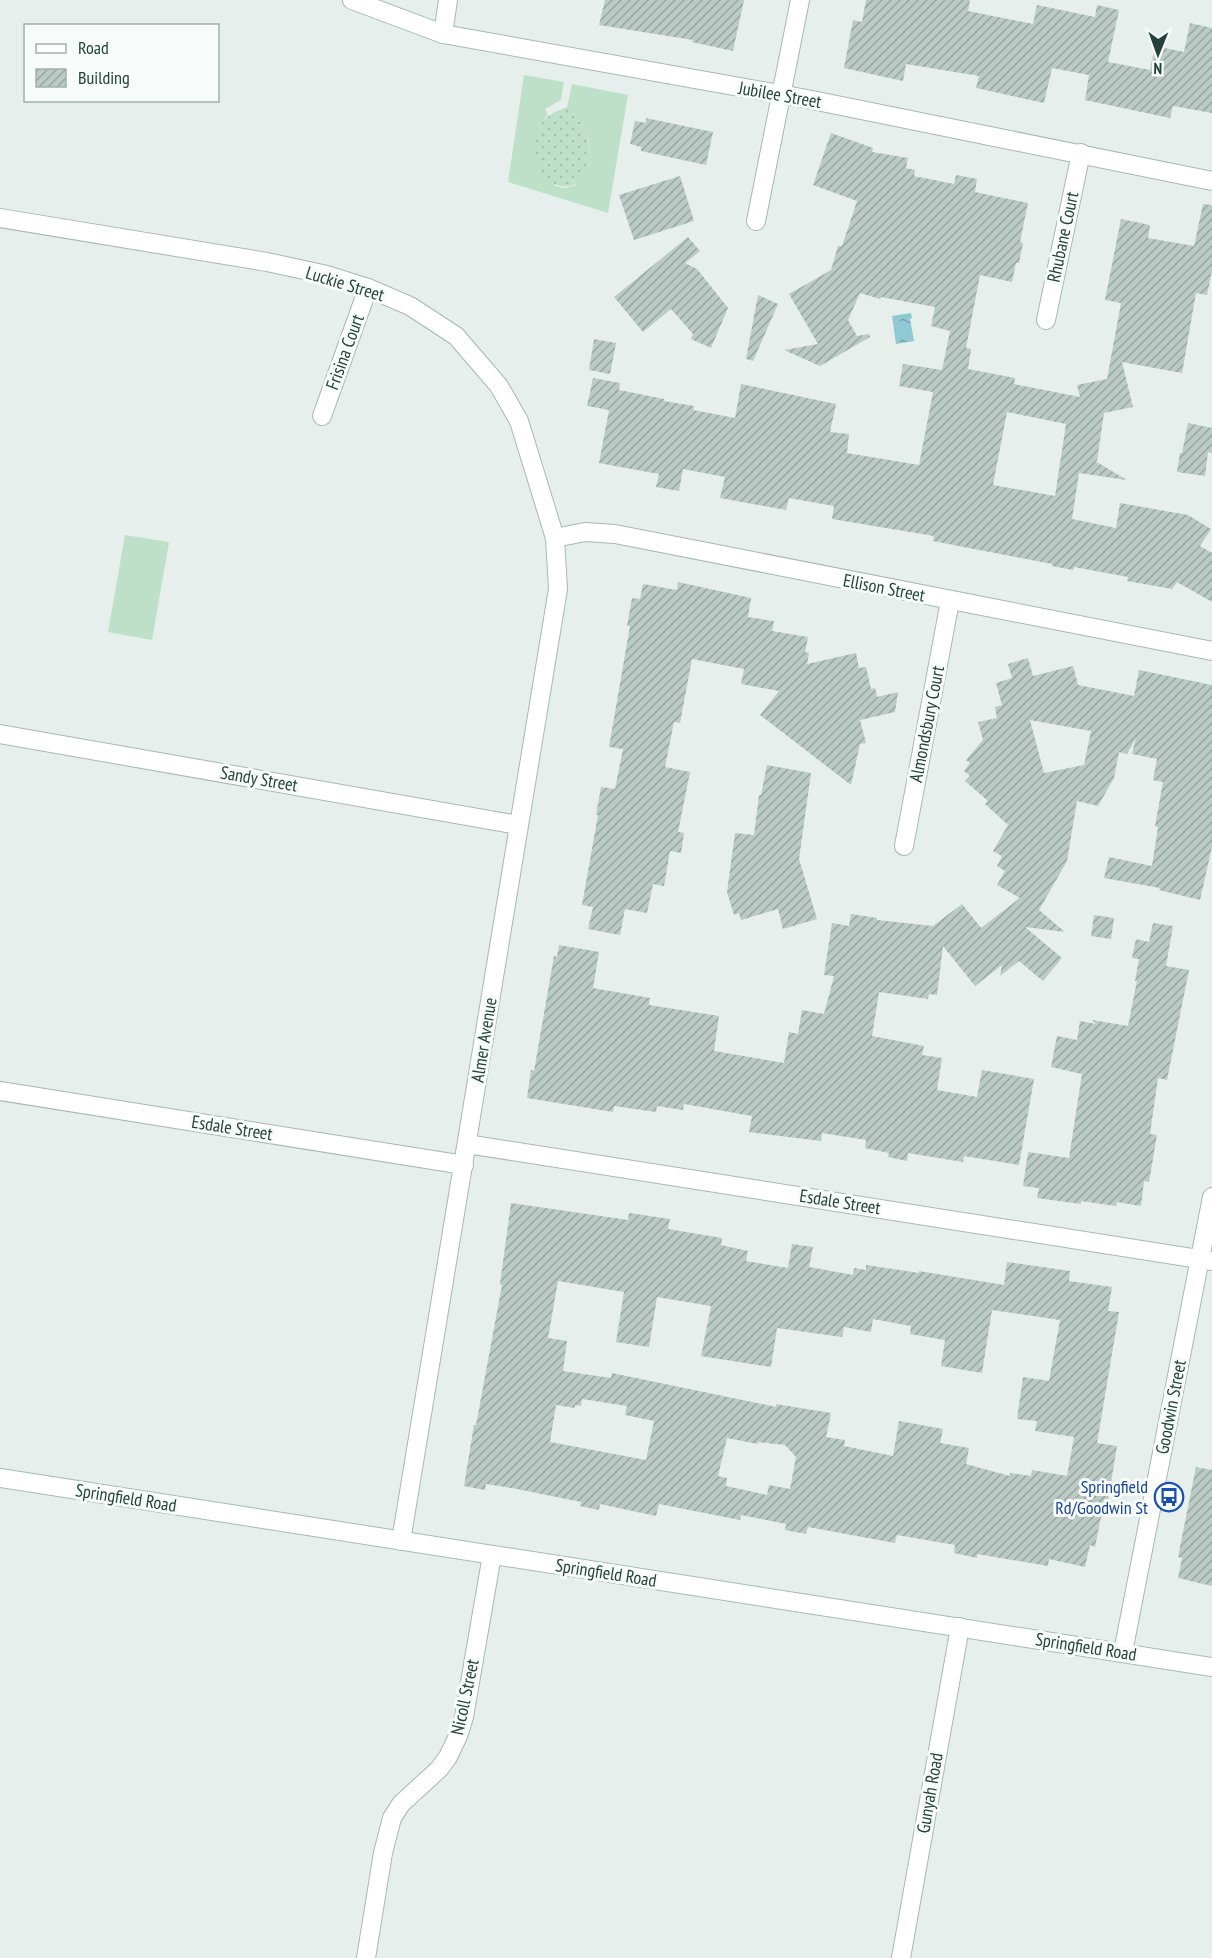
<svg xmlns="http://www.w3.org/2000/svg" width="1212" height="1958" viewBox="0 0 1212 1958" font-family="'PT Sans Narrow',sans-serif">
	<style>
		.grass { fill: #bfe0c8 }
		.park { fill: url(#park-dots) }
		.water { fill: url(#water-ripples) }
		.building { fill: url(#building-hatch); fill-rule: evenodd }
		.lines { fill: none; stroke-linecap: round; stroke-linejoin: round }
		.street-casing { stroke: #a8b8b2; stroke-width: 20 }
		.secondary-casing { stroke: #a4bbb3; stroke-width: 20 }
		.street { stroke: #fff; stroke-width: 18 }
		.secondary { stroke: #fff; stroke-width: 18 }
		.labels { text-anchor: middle; stroke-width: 6; stroke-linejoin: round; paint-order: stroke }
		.street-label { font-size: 18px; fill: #24423a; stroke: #f7fbf9 }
		.transit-label { font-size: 18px; fill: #164399; stroke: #f7fbf9; text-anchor: end }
	</style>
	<defs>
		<pattern id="park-dots" width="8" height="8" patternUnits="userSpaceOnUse" patternTransform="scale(1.5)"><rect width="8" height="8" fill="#bfe0c8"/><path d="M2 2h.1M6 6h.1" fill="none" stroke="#a4c1ad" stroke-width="1.8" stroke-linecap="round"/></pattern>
		<pattern id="water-ripples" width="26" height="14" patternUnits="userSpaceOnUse" patternTransform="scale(1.5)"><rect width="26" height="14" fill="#8ec9d4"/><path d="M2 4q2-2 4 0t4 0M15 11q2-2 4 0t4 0" fill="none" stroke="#74a5ad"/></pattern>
		<pattern id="building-hatch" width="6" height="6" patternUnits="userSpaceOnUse" patternTransform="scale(1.5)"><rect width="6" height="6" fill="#bbcac4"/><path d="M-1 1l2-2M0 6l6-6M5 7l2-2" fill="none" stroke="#98a6a0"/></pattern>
	</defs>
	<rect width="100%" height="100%" fill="#e6efeb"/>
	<g class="grass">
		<path d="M524,75l40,7 -3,18 -16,9 3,5c-21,28 -6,45 7,72l10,2 11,-3c4,-9 12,-21 14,-31 2,-15 -12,-39 -23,-47l5,-23 56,11 -20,118 -100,-31z"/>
		<polygon points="125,535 169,542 152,640 108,632"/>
	</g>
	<path class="park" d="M567,107c12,7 16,18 20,30 20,64 -58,66 -51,5 3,-23 11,-27 31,-35z"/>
	<polygon class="water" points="911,313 912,318 910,319 914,341 896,344 892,316"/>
	<g class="building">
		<polygon points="605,0 744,0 733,51 692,42 693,40 599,25"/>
		<polygon points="866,0 970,0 968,11 1033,24 1037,5 1095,17 1097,5 1119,10 1108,62 1150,70 1155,46 1184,52 1190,23 1212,28 1212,113 1173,106 1170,118 1085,100 1089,75 1052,68 1044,103 976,88 979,76 906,64 903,81 844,68 853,20 862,22"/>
		<polygon points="646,118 713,132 706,165 641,151 641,147 630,144 635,121 646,123"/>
		<path d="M831,133l42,15 -1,4 36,6 -2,10 9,2 -1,6 40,8 2,-9 21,4 -2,13 53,11 -8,39 3,1 -4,20h-3l-4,19 -32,-7 -14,73 5,1 -3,20 47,9 -1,6 66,13 -3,-12 30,-6 14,-76 -16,-3 16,-81 29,6 -2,13 46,8 9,-42 9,1v66l-5,24 -11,-2 -14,80 -60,-11 11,45 -29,6 -7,48h-2l32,19 -48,-7 -7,46 44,9 4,-25 68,12 23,14 -11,17 12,7v49l-35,-20 -5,7 -45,-8 1,-4 -54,-10 -1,3 -21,-4v-2l-119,-23 1,-5 -102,-17 2,-13 -45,-8 -3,12 -66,-12 5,-21 -42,-8 -4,22 -23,-4 3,-13 -60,-11 10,-53 -22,-4 6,-28 27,5 -1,7 45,9v2l30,5 -1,4 42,8 6,-34 95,20 -6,28 19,2 -2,19 72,12 14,-73 -34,-6 4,-22 39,6 8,-39 -19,-5 4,-19 -54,-10 -1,2 -20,-6 -12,27 9,16 12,-2 1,3 -50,29 -36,-16 34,-6 -29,-50 42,-24 7,-24h4l15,-45 -44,-16zM1007,412l59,12 -11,72 -62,-11z"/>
		<polygon points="680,176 694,221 634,240 619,195"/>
		<polygon points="688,237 700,251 685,263 697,269 728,308 711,348 691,339 693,334 671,309 643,332 614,297"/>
		<polygon points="758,295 778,304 753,361 746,359"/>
		<polygon points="594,339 616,343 610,374 589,370"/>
		<polygon points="1188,423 1212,428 1212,453 1208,452 1205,476 1177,472 1180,453 1182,453"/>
		<polygon points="678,582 751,598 748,617 774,621 772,631 808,637 805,652 809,653 807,664 856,653 859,668 866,667 871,689 875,688 877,697 898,692 895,712 860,720 866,743 860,744 851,785 760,715 779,691 741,684 744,669 692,659 680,723 674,722 665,767 690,772 678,832 684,833 681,853 670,851 664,886 653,884 647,913 625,909 620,935 588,929 593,907 582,905 598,815 596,815 601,787 615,789 623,749 609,747 630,626 627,626 632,598 640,599 643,584 677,590"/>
		<path d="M1028,658l5,18 40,-10 5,19 56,11 5,-26 73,15v162l-12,53 -41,-10 1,-2 -56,-10 5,-21 43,9 6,-39 -3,-1 8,-44 -10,-2 4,-21 -25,-5 4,-16 -9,16 -8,-2 -5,26 -16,28 -21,-5 -10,60 -28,49 26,22 -40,-5 37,31 -19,23 -24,-20 -19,15 2,-11 -27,21 -32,-40 -6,49 -8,-1 -1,5 -49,-7 -7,44 52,10 -2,9 20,3 -5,32 40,7 5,-27 52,9 -15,86 -55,-9 -1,6 -55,-9 -1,8 -19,-4 1,-4 -24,-5 1,-8 -44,-7 -1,8 -72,-9 3,-16 -68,-12 -1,6 -26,-4 -1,6 -42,-6 -1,6 -86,-14 4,-28 3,1 20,-115 3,1 2,-12 40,7 -6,36 57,10 -1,7 70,11 -5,35 70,12 5,-31 9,2 4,-24 22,4 10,-38 -10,-1 8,-52 17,3 2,-12 26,4v2l56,6 29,-22 19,24 39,-30 -23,-13 8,-14 -8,-5 5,-10 -9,-5 15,-26 -23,-21 3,-3 -23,-20 5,-5 -6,-5 6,-8 -4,-3 17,-20 -5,-18 19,-4 -2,-11 7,-2 -6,-22 16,-5 -4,-14zM1030,720l61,11 -7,34 -40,8z"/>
		<polygon points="767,765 811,773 799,859 817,919 783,929 778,909 741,920 739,913 734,915 727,892 735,833 754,835 759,795 761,795"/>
		<polygon points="1094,915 1114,918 1111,939 1091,936"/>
		<polygon points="1153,923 1173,926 1166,966 1189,970 1167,1080 1158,1078 1150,1134 1157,1135 1149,1182 1144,1181 1141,1206 1117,1202 1116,1206 1081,1201 1081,1204 1037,1198 1039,1188 1023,1186 1028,1152 1069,1158 1082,1074 1051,1067 1057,1036 1077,1040 1080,1021 1096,1024 1092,1020 1128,1026 1137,981 1135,981 1139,959 1132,958 1136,939 1149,942"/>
		<path d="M511,1203l117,17 1,-7 41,6 -2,10 54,9 -1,7 27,6 -2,10 42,7 4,-24 21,3 -4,20 44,8 1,-7 12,2v-5l53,8v-2l85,14 3,-23 63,9 -1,10 43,6 -4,24 11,1 -22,131 20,3 -10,61h-4l-8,40 -5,-2 -5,22 -36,-8 -1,7 -71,-12v4l-23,-5 1,-8 -58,-10 -2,8 -87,-16 -2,7 -21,-4 1,-6 -45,-9 -1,5 -81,-16 -3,12 -56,-12 -1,6 -19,-4 1,-4 -64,-13 -31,-5 -1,6 -21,-4 10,-61h2l26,-140 -2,-1zM558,1281l66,11 -8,50 33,5 8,-50 54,9 -10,50 70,11 6,-39 65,9 2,-10 27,5 2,-13 38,7 -1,8 35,6 -4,26 41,7 10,-63 68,10 -11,61 -26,-4 -6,42 20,2 -2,10 39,6 -7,39 -35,-6 -1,6 -21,-3v3l-44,-12 3,-16 -29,-5 3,-14 -44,-8 -6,35 -49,-10 1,-6 -19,-3 5,-24 -55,-9v3l-164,-34 -1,5 -48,-7 4,-30 -19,-3zM582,1399l45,7 -2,9 29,6 -8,39 -96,-18 6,-37 19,3v-3l6,1zM727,1438l31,6v-2l27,3 11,12 -6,32 -21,-4 -2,10 -41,-9 1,-8 -9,-2z"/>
		<polygon points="1196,1467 1212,1470 1212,1586 1178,1578 1182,1558 1178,1557"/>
	</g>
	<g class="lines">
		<g class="street-casing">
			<g id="street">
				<polyline points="352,0 443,34 807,99 1212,181"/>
				<polyline points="443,34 448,0"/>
				<polyline points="0,218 267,262 327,275 368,288 410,306 456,336 499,386 519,421 555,538 558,589 401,1541"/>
				<polyline points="756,221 800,0"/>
				<polyline points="1046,320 1081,153"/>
				<polyline points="322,416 368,288"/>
				<polyline points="555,538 585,532 615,534 1212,651"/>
				<polyline points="0,734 518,825"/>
				<polyline points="904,846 950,601"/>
				<polyline points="0,1091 464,1165"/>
				<polyline points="467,1144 1212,1261"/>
				<polyline points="1123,1652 1212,1197"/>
				<polyline points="366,1958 383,1853 392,1818 401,1804 439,1769 448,1757 458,1736 464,1717 492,1555"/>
				<polyline points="901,1958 960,1627"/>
			</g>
		</g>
		<g class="secondary-casing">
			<polyline id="secondary" points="0,1478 1212,1667"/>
		</g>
		<use href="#street" class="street"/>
		<use href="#secondary" class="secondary"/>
	</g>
	<defs>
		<g id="bus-ring" transform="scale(1.5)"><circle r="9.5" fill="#f7fbf9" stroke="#1a4fb4" stroke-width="1.5"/><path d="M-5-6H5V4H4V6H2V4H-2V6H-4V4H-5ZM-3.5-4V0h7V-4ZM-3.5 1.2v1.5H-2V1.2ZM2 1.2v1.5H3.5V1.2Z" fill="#1a4fb4"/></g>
	</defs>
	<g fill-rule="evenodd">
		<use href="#bus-ring" x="1169" y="1497"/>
	</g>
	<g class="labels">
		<g class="street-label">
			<text transform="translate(780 95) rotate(10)" y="6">Jubilee Street</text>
			<text transform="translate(1063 237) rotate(-78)" y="6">Rhubane Court</text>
			<text transform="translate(345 284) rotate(17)" y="6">Luckie Street</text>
			<text transform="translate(345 352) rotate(-70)" y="6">Frisina Court</text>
			<text transform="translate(884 588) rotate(11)" y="6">Ellison Street</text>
			<text transform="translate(927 724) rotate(-79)" y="6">Almondsbury Court</text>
			<text transform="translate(259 779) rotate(10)" y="6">Sandy Street</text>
			<text transform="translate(484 1040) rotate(-81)" y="6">Almer Avenue</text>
			<text transform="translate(232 1128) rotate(9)" y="6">Esdale Street</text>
			<text transform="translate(840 1202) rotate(9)" y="6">Esdale Street</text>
			<text transform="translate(1171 1407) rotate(-79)" y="6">Goodwin Street</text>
			<text transform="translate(126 1498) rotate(9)" y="6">Springfield Road</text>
			<text transform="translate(606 1573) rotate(9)" y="6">Springfield Road</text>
			<text transform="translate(1086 1647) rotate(9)" y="6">Springfield Road</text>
			<text transform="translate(465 1697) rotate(-78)" y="6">Nicoll Street</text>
			<text transform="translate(930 1793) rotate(-80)" y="6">Gunyah Road</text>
		</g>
		<g class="transit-label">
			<text x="1148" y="1493">Springfield<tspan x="1148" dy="21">Rd/Goodwin St</tspan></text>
		</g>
	</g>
	<rect x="24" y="24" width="195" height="78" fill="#f7fbf9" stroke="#a3b1ad" stroke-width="1.5"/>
	<rect x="36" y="44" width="30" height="9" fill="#ffffff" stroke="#a3b1ad" stroke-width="1.5"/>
	<text x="78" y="54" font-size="18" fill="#24423a">Road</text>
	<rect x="36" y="69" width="30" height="18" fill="url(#building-hatch)" stroke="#a3b1ad" stroke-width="1.5"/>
	<text x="78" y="84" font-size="18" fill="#24423a">Building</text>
	<g transform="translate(1158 54) rotate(181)" stroke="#f7fbf9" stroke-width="4.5" paint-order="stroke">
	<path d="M0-4.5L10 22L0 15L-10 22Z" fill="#24423a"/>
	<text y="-9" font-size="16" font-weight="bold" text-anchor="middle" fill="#24423a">N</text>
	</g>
</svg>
